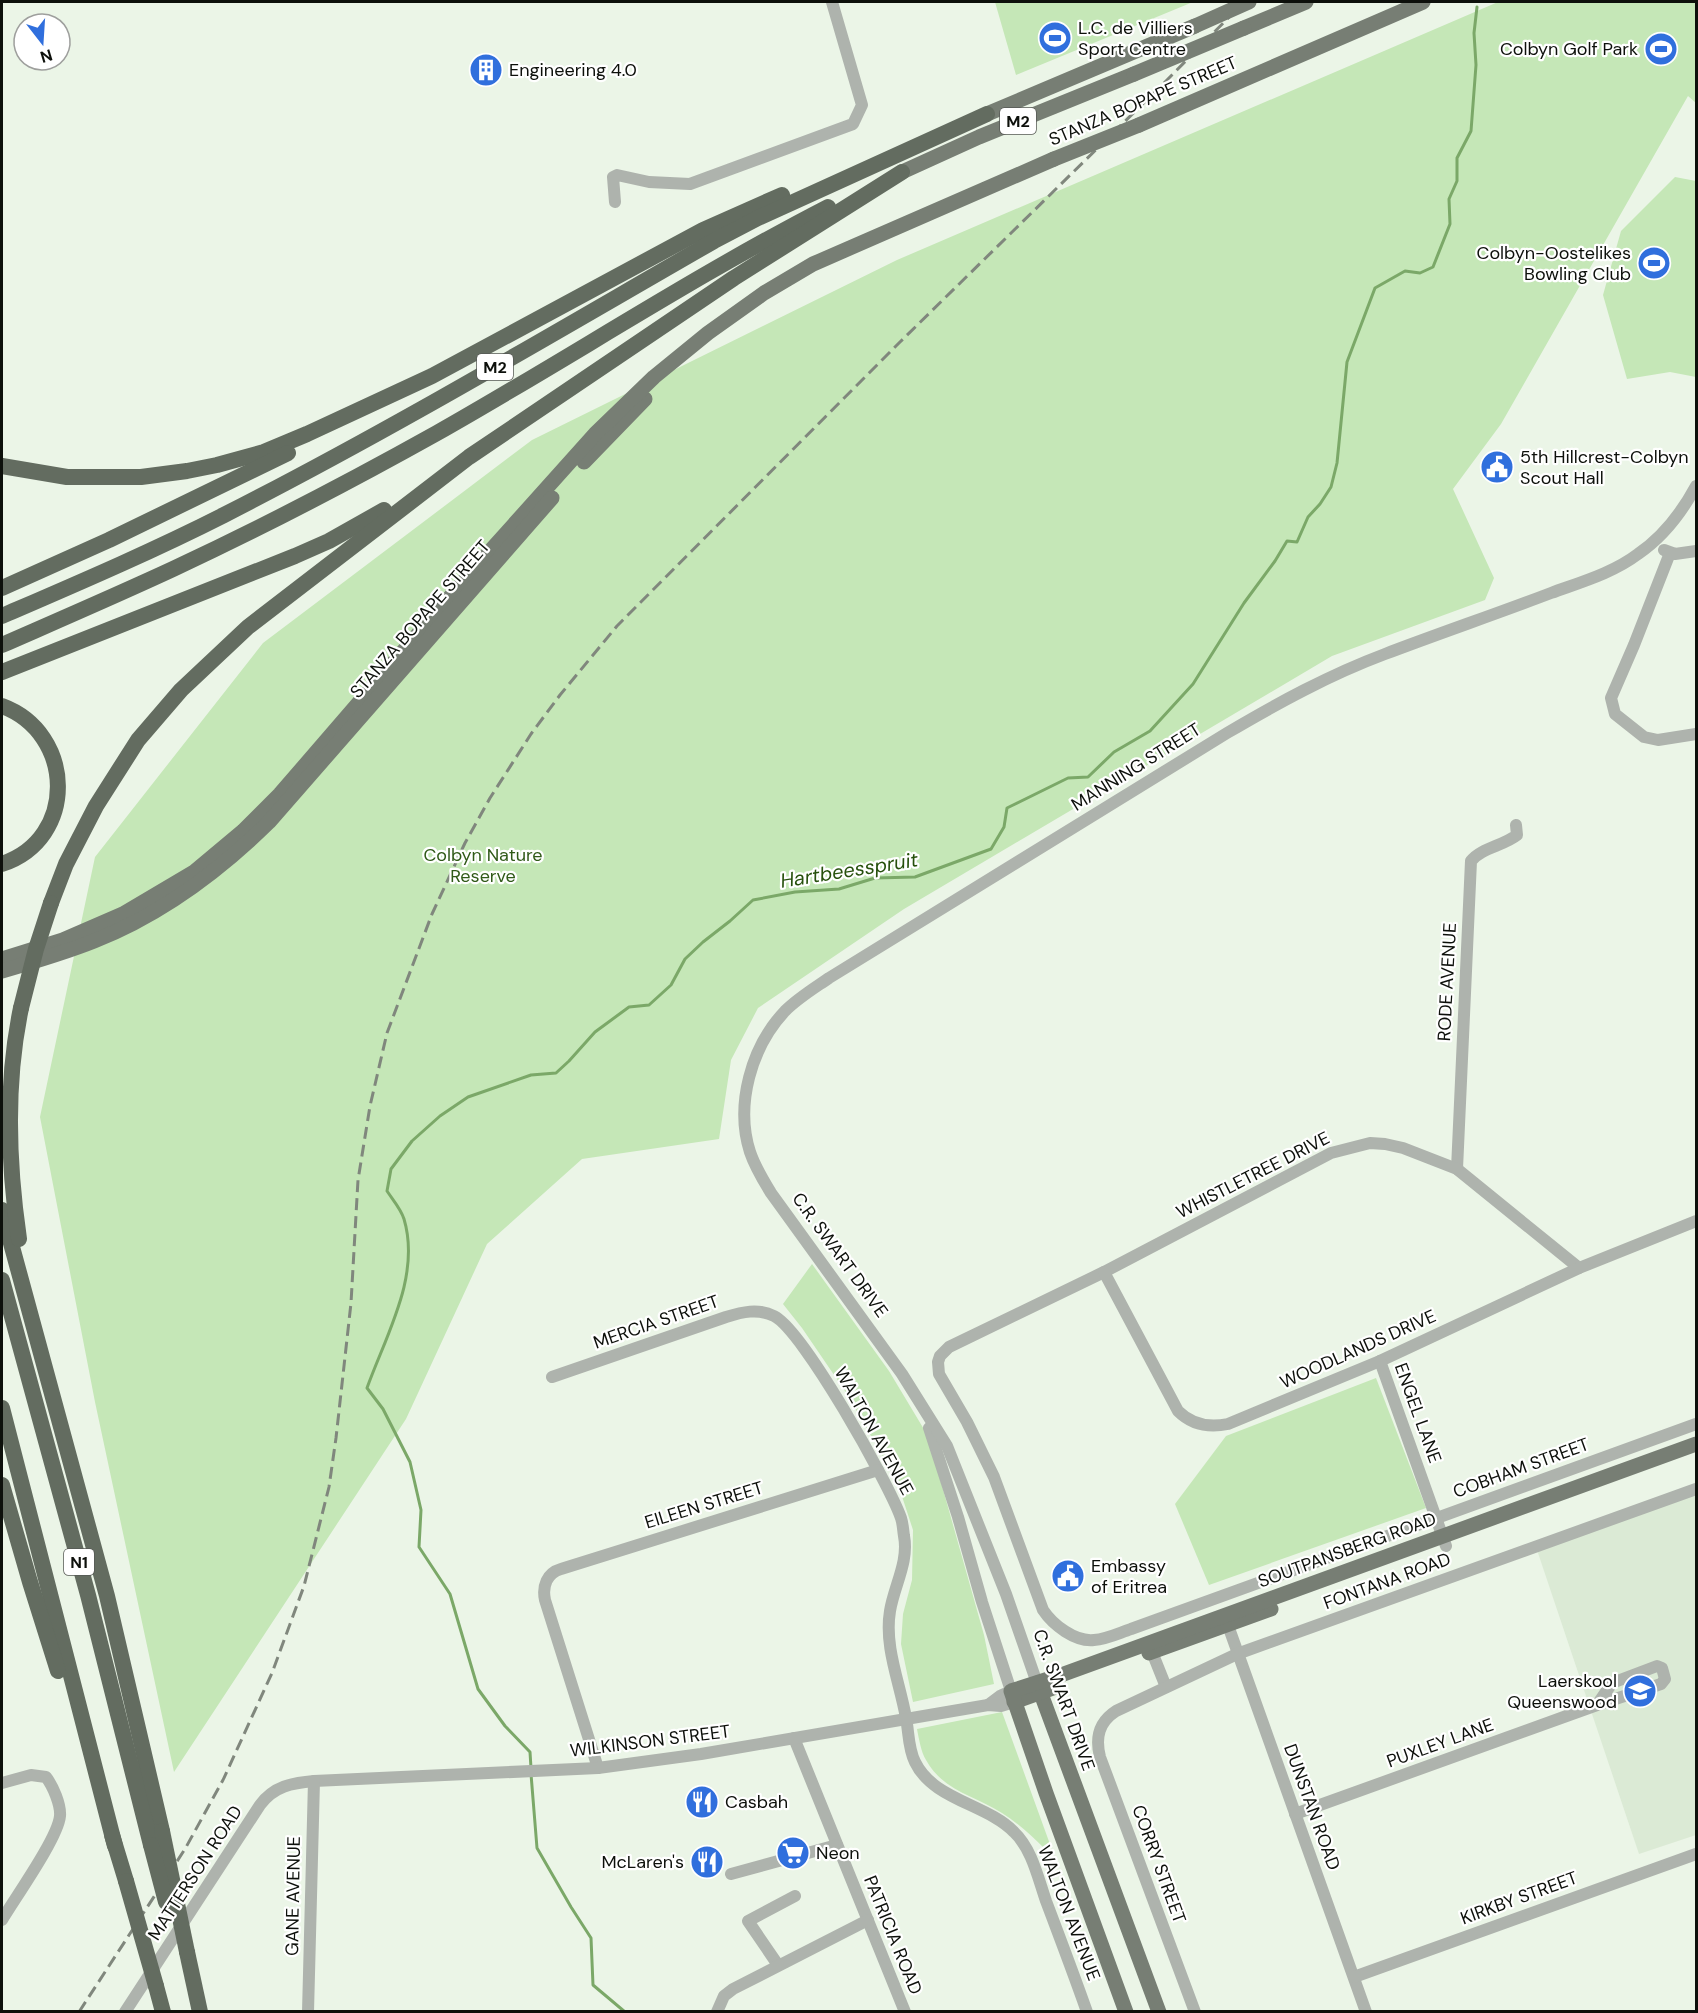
<svg xmlns="http://www.w3.org/2000/svg" width="1698" height="2013" viewBox="0 0 1698 2013" font-family="'DM Sans',sans-serif">
	<style>
		.built { fill: #dbead5 }
		.green { fill: #c5e7b7 }
		.lines { fill: none; stroke-linecap: round; stroke-linejoin: round }
		.stream { stroke: #7ba868; stroke-width: 3 }
		.minor { stroke: #aeb3ad; stroke-width: 12 }
		.major { stroke: #777e74; stroke-width: 15 }
		.highway { stroke: #636c60; stroke-width: 16 }
		.rail { stroke: #80877d; stroke-width: 3; stroke-dasharray: 12 6; stroke-linecap: butt }
		.major-bridge { stroke: #777e74; stroke-width: 15 }
		.highway-bridge { stroke: #636c60; stroke-width: 16 }
		.labels { text-anchor: middle; stroke-width: 4.5; stroke-linejoin: round; paint-order: stroke }
		.shield { fill: #fff; stroke: #565854; stroke-width: 1.5 }
		.shield-label { font-size: 16px; font-weight: bold; fill: #0d100b }
		.poi-label { font-size: 18px; fill: #0d100b; stroke: #fff; text-anchor: start }
		.street-label { font-size: 18px; fill: #0d100b; stroke: #fff }
		.park-label { font-size: 18px; fill: #305a18; stroke: #fff }
		.water-label { font-size: 20px; font-style: italic; fill: #26500c; stroke: #fff }
	</style>
	<rect width="100%" height="100%" fill="#ebf5e7"/>
	<polygon class="built" points="1696,1489 1696,1835 1639,1854 1536,1547"/>
	<g class="green">
		<polygon points="995,2 1193,2 1016,75"/>
		<polygon points="1498,2 1696,2 1696,103 1688,96 1501,424 1453,489 1494,578 1485,600 1332,656 904,909 758,1008 731,1060 719,1139 582,1159 487,1244 406,1419 174,1772 95,1402 40,1117 95,857 263,643 532,440 897,260"/>
		<polygon points="1675,177 1696,181 1696,377 1670,372 1627,379 1603,295 1621,231"/>
		<polygon points="812,1264 889,1371 928,1436 984,1635 994,1684 913,1702 901,1644 903,1614 912,1580 913,1530 897,1481 845,1391 802,1328 783,1304"/>
		<polygon points="1376,1378 1426,1508 1209,1585 1175,1504 1226,1436"/>
		<path d="M1002,1712l49,135 -6,2c-13,-13 -27,-26 -43,-36 -28,-18 -58,-21 -76,-53 -5,-8 -7,-21 -9,-31z"/>
	</g>
	<g class="lines">
		<g class="stream">
			<path d="M531,1768l-1,-16 -25,-26 -27,-37 -28,-95 -31,-47 2,-37 -11,-48 -27,-53 -16,-21c19,-53 54,-112 37,-169 -3,-10 -11,-19 -17,-28l4,-22 21,-28 28,-25 28,-19 63,-22 25,-2 13,-12 26,-29 34,-25 20,-2 22,-20 14,-26 18,-17 27,-21 23,-21 42,-8 44,-3 36,-11 40,-1 76,-28 13,-22 3,-19 61,-30 20,-1 26,-25 36,-21 43,-47 51,-81 31,-42 12,-20 10,1 11,-25 12,-13 11,-17 6,-24 10,-101 28,-74 30,-17 15,2 13,-6 17,-43 -1,-25 8,-18v-23l14,-27 5,-66 -2,-32 3,-26"/>
			<polyline points="531,1774 537,1848 571,1907 591,1938 593,1985 625,2012"/>
		</g>
		<g class="minor">
			<polyline points="615,202 613,177 617,175 649,182 690,184 853,124 862,105 832,2"/>
			<polyline points="1664,550 1675,554 1696,551"/>
			<polyline points="1670,553 1634,645 1611,698 1615,714 1644,737 1658,740 1696,734"/>
			<path d="M1457,1169l14,-308c10,-13 32,-15 46,-26l-1,-10"/>
			<path d="M1579,1268l-122,-99 -54,-21 -18,-4 -15,-1 -39,10 -227,119 -155,75 -9,9 -2,6 1,12 28,48 27,55 49,133c10,15 32,32 51,30 13,-1 25,-7 37,-11l565,-205"/>
			<path d="M1104,1272l74,139c14,14 31,17 50,13l152,-63 199,-93 117,-47"/>
			<polyline points="1380,1361 1446,1546"/>
			<path d="M552,1377l174,-60c16,-5 32,-9 48,-1 29,14 115,168 127,202 2,6 2,12 3,18 5,26 -10,50 -14,75 -6,36 10,72 16,107 3,15 2,30 9,44 18,38 72,42 99,70 18,17 24,46 32,69 14,37 28,74 41,111"/>
			<polyline points="929,1428 958,1517 982,1602 1011,1691 1000,1696 988,1705"/>
			<polyline points="1225,1617 1366,2012"/>
			<polyline points="1152,1652 1166,1687"/>
			<path d="M1037,1683l-31,-89 -59,-148 -45,-72 -131,-181c-8,-13 -16,-26 -21,-41 -15,-47 1,-105 35,-141 13,-13 28,-22 44,-33l398,-245c51,-30 102,-58 158,-79 55,-21 111,-40 166,-61 30,-11 62,-20 87,-39 25,-17 44,-42 58,-68"/>
			<polyline points="794,1738 905,2012"/>
			<path d="M598,1768l-53,-168c-3,-14 2,-27 16,-31l317,-99"/>
			<path d="M2,1783l29,-8 15,2c7,9 15,28 14,39 -2,22 -45,82 -58,104"/>
			<polyline points="1295,1814 1597,1705 1661,1684 1665,1679 1662,1668 1657,1666 1612,1683 1597,1705"/>
			<polyline points="731,1874 837,1845"/>
			<polyline points="778,1965 748,1921 795,1896"/>
			<polyline points="1354,1977 1696,1854"/>
			<path d="M125,2012l135,-207c14,-19 32,-22 54,-24l284,-13 103,-14 287,-49 13,1 13,-4"/>
			<polyline points="308,2012 314,1781"/>
			<polyline points="717,2012 724,1996 733,1989 868,1920"/>
			<path d="M1195,2012l-95,-255c-5,-20 -1,-35 16,-46l121,-57 459,-165"/>
		</g>
		<g class="major">
			<polyline points="1244,28 1306,2"/>
			<polyline points="987,114 1195,26"/>
			<polyline points="1139,125 1423,2"/>
			<polyline points="902,172 979,137 1134,74"/>
			<polyline points="584,462 645,399"/>
			<polyline points="2,959 63,940 123,914 194,872 243,831 280,794 483,559 595,434 654,377 708,333 764,293 813,264 1054,159"/>
			<path d="M2,971c31,-9 62,-18 92,-30 66,-26 124,-69 175,-119l283,-324"/>
			<polyline points="1149,1653 1271,1609"/>
			<polyline points="1037,1683 1159,2012"/>
			<polyline points="1014,1702 1056,1687"/>
			<polyline points="1126,2012 1046,1793 1011,1691 1061,1675 1696,1444"/>
		</g>
		<g class="highway">
			<polyline points="2,466 67,477 141,477 187,471 217,465 264,452 307,434 432,376 703,230 782,195"/>
			<polyline points="2,588 109,540 288,453"/>
			<path d="M2,616c74,-32 149,-64 222,-101 167,-85 328,-181 490,-274l44,-23 229,-104"/>
			<path d="M2,645c57,-25 115,-50 171,-76 90,-42 178,-88 264,-136 131,-74 257,-157 391,-226"/>
			<polyline points="2,672 295,556 329,541 384,510"/>
			<path d="M2,706c73,27 76,133 0,158"/>
			<polyline points="51,903 66,864 96,806 138,740 181,690 248,627 469,457 734,278 902,172"/>
			<polyline points="2,1210 107,1596 162,1831"/>
			<path d="M19,1239c-11,-76 -14,-155 2,-231"/>
			<polyline points="2,1280 88,1595 151,1845"/>
			<polyline points="2,1408 115,1846"/>
			<polyline points="2,1485 30,1582 58,1671"/>
			<polyline points="112,1835 126,1881"/>
			<polyline points="187,1952 200,2012"/>
			<polyline points="156,1986 163,2012"/>
		</g>
		<polyline class="rail" points="79,2012 185,1849 223,1780 272,1673 304,1586 329,1487 336,1438 351,1303 358,1180 370,1106 387,1033 432,914 465,843 490,798 531,734 560,695 617,626 900,342 1165,82 1244,2"/>
		<g class="major-bridge">
			<polyline points="1195,26 1249,2"/>
			<polyline points="1134,74 1244,28"/>
			<polyline points="1054,159 1139,125"/>
		</g>
		<g class="highway-bridge">
			<polyline points="21,1008 36,949 51,903"/>
			<polyline points="162,1831 187,1952"/>
			<polyline points="151,1845 166,1902"/>
			<polyline points="126,1881 156,1986"/>
		</g>
	</g>
	<defs>
		<g id="stadium-disc" transform="scale(1.725)"><circle r="9.5" fill="#306fdd" stroke="#fff"/><path d="M0-5a6.5 5 0 1 0 0 10a6.5 5 0 1 0 0-10ZM-3.5-1.8h7v3.6h-7Z" fill="#fff"/></g>
		<g id="building-disc" transform="scale(1.725)"><circle r="9.5" fill="#306fdd" stroke="#fff"/><path d="M-4-6H4V6H1V3H-1V6H-4ZM-2.5-4.3h1.7v1.8h-1.7ZM.8-4.3h1.7v1.8H.8ZM-2.5-1h1.7V.8h-1.7ZM.8-1h1.7V.8H.8Z" fill="#fff"/></g>
		<g id="civic-disc" transform="scale(1.725)"><circle r="9.5" fill="#306fdd" stroke="#fff"/><path d="M-.6-6.5H3V-4.5H.6V-3L4-1V1h2V6H-6V1h2V-1L-.6-3ZM-1.2 2.5V6h2.4V2.5Z" fill="#fff"/></g>
		<g id="school-disc" transform="scale(1.725)"><circle r="9.5" fill="#306fdd" stroke="#fff"/><path d="M0-5L7-2L0 1L-7-2ZM-4 1L0 2.5L4 1V4Q0 6-4 4Z" fill="#fff"/></g>
		<g id="restaurant-disc" transform="scale(1.725)"><circle r="9.5" fill="#306fdd" stroke="#fff"/><path d="M-5-6h1v4h1v-4h1v4h1v-4h1v5L-1.5 .5V6h-2V.5L-5-1ZM5-6V6H3V1.5H1.5Q1.5-4 5-6Z" fill="#fff"/></g>
		<g id="supermarket-disc" transform="scale(1.725)"><circle r="9.5" fill="#306fdd" stroke="#fff"/><path d="M-6-5.5h2.5l.6 2H6L4.5 2H-2.5L-4.4-4H-6ZM-1.5 3.2a1.3 1.3 0 1 0 .1 0ZM3 3.2a1.3 1.3 0 1 0 .1 0Z" fill="#fff"/></g>
	</defs>
	<g fill-rule="evenodd">
		<use href="#stadium-disc" x="1055" y="38"/>
		<use href="#stadium-disc" x="1661" y="49"/>
		<use href="#building-disc" x="486" y="70"/>
		<use href="#stadium-disc" x="1654" y="263"/>
		<use href="#civic-disc" x="1497" y="467"/>
		<use href="#civic-disc" x="1068" y="1576"/>
		<use href="#school-disc" x="1640" y="1691"/>
		<use href="#restaurant-disc" x="702" y="1802"/>
		<use href="#supermarket-disc" x="793" y="1853"/>
		<use href="#restaurant-disc" x="707" y="1862"/>
	</g>
	<g class="labels">
		<g class="shield">
			<rect x="1000" y="108" width="36" height="26" rx="4.5"/>
			<rect x="477" y="354" width="36" height="26" rx="4.5"/>
			<rect x="64" y="1549" width="30" height="26" rx="4.5"/>
		</g>
		<g class="shield-label">
			<text x="1018" y="127">M2</text>
			<text x="495" y="373">M2</text>
			<text x="79" y="1568">N1</text>
		</g>
		<g class="poi-label">
			<text x="1078" y="34">L.C. de Villiers<tspan x="1078" dy="21">Sport Centre</tspan></text>
			<text x="1638" y="55" text-anchor="end">Colbyn Golf Park</text>
			<text x="509" y="76">Engineering 4.0</text>
			<text x="1631" y="259" text-anchor="end">Colbyn-Oostelikes<tspan x="1631" dy="21">Bowling Club</tspan></text>
			<text x="1520" y="463">5th Hillcrest-Colbyn<tspan x="1520" dy="21">Scout Hall</tspan></text>
			<text x="1091" y="1572">Embassy<tspan x="1091" dy="21">of Eritrea</tspan></text>
			<text x="1617" y="1687" text-anchor="end">Laerskool<tspan x="1617" dy="21">Queenswood</tspan></text>
			<text x="725" y="1808">Casbah</text>
			<text x="816" y="1859">Neon</text>
			<text x="684" y="1868" text-anchor="end">McLaren's</text>
		</g>
		<g class="street-label">
			<text transform="translate(1143 101) rotate(-23)" y="6">STANZA BOPAPE STREET</text>
			<text transform="translate(420 619) rotate(-49)" y="6">STANZA BOPAPE STREET</text>
			<text transform="translate(1136 767) rotate(-32)" y="6">MANNING STREET</text>
			<text transform="translate(1447 982) rotate(-87)" y="6">RODE AVENUE</text>
			<text transform="translate(1253 1175) rotate(-27)" y="6">WHISTLETREE DRIVE</text>
			<text transform="translate(840 1255) rotate(54)" y="6">C.R. SWART DRIVE</text>
			<text transform="translate(656 1322) rotate(-19)" y="6">MERCIA STREET</text>
			<text transform="translate(1358 1349) rotate(-24)" y="6">WOODLANDS DRIVE</text>
			<text transform="translate(1418 1413) rotate(70)" y="6">ENGEL LANE</text>
			<text transform="translate(874 1431) rotate(61)" y="6">WALTON AVENUE</text>
			<text transform="translate(1521 1468) rotate(-20)" y="6">COBHAM STREET</text>
			<text transform="translate(704 1505) rotate(-17)" y="6">EILEEN STREET</text>
			<text transform="translate(1347 1550) rotate(-20)" y="6">SOUTPANSBERG ROAD</text>
			<text transform="translate(1387 1581) rotate(-20)" y="6">FONTANA ROAD</text>
			<text transform="translate(1064 1700) rotate(70)" y="6">C.R. SWART DRIVE</text>
			<text transform="translate(650 1741) rotate(-7)" y="6">WILKINSON STREET</text>
			<text transform="translate(1440 1743) rotate(-20)" y="6">PUXLEY LANE</text>
			<text transform="translate(1312 1807) rotate(70)" y="6">DUNSTAN ROAD</text>
			<text transform="translate(1159 1864) rotate(70)" y="6">CORRY STREET</text>
			<text transform="translate(195 1873) rotate(-57)" y="6">MATTERSON ROAD</text>
			<text transform="translate(293 1896) rotate(-89)" y="6">GANE AVENUE</text>
			<text transform="translate(1519 1898) rotate(-20)" y="6">KIRKBY STREET</text>
			<text transform="translate(1069 1913) rotate(69)" y="6">WALTON AVENUE</text>
			<text transform="translate(893 1935) rotate(68)" y="6">PATRICIA ROAD</text>
		</g>
		<g class="park-label">
			<text x="483" y="861">Colbyn Nature<tspan x="483" dy="21">Reserve</tspan></text>
		</g>
		<g class="water-label">
			<text transform="translate(849 870) rotate(-9)" y="7">Hartbeesspruit</text>
		</g>
	</g>
	<rect width="1698" height="2013" fill="none" stroke="#0d100b" stroke-width="6"/>
	<g transform="translate(42 42) rotate(163)"><circle r="28" fill="#ffffff" stroke="#9e9f9d" stroke-width="1.5"/>
	<path d="M0-4.5L10 22L0 15L-10 22Z" fill="#306fdd"/>
	<text y="-9" font-size="16" font-weight="bold" text-anchor="middle" fill="#0d100b">N</text>
	</g>
</svg>
